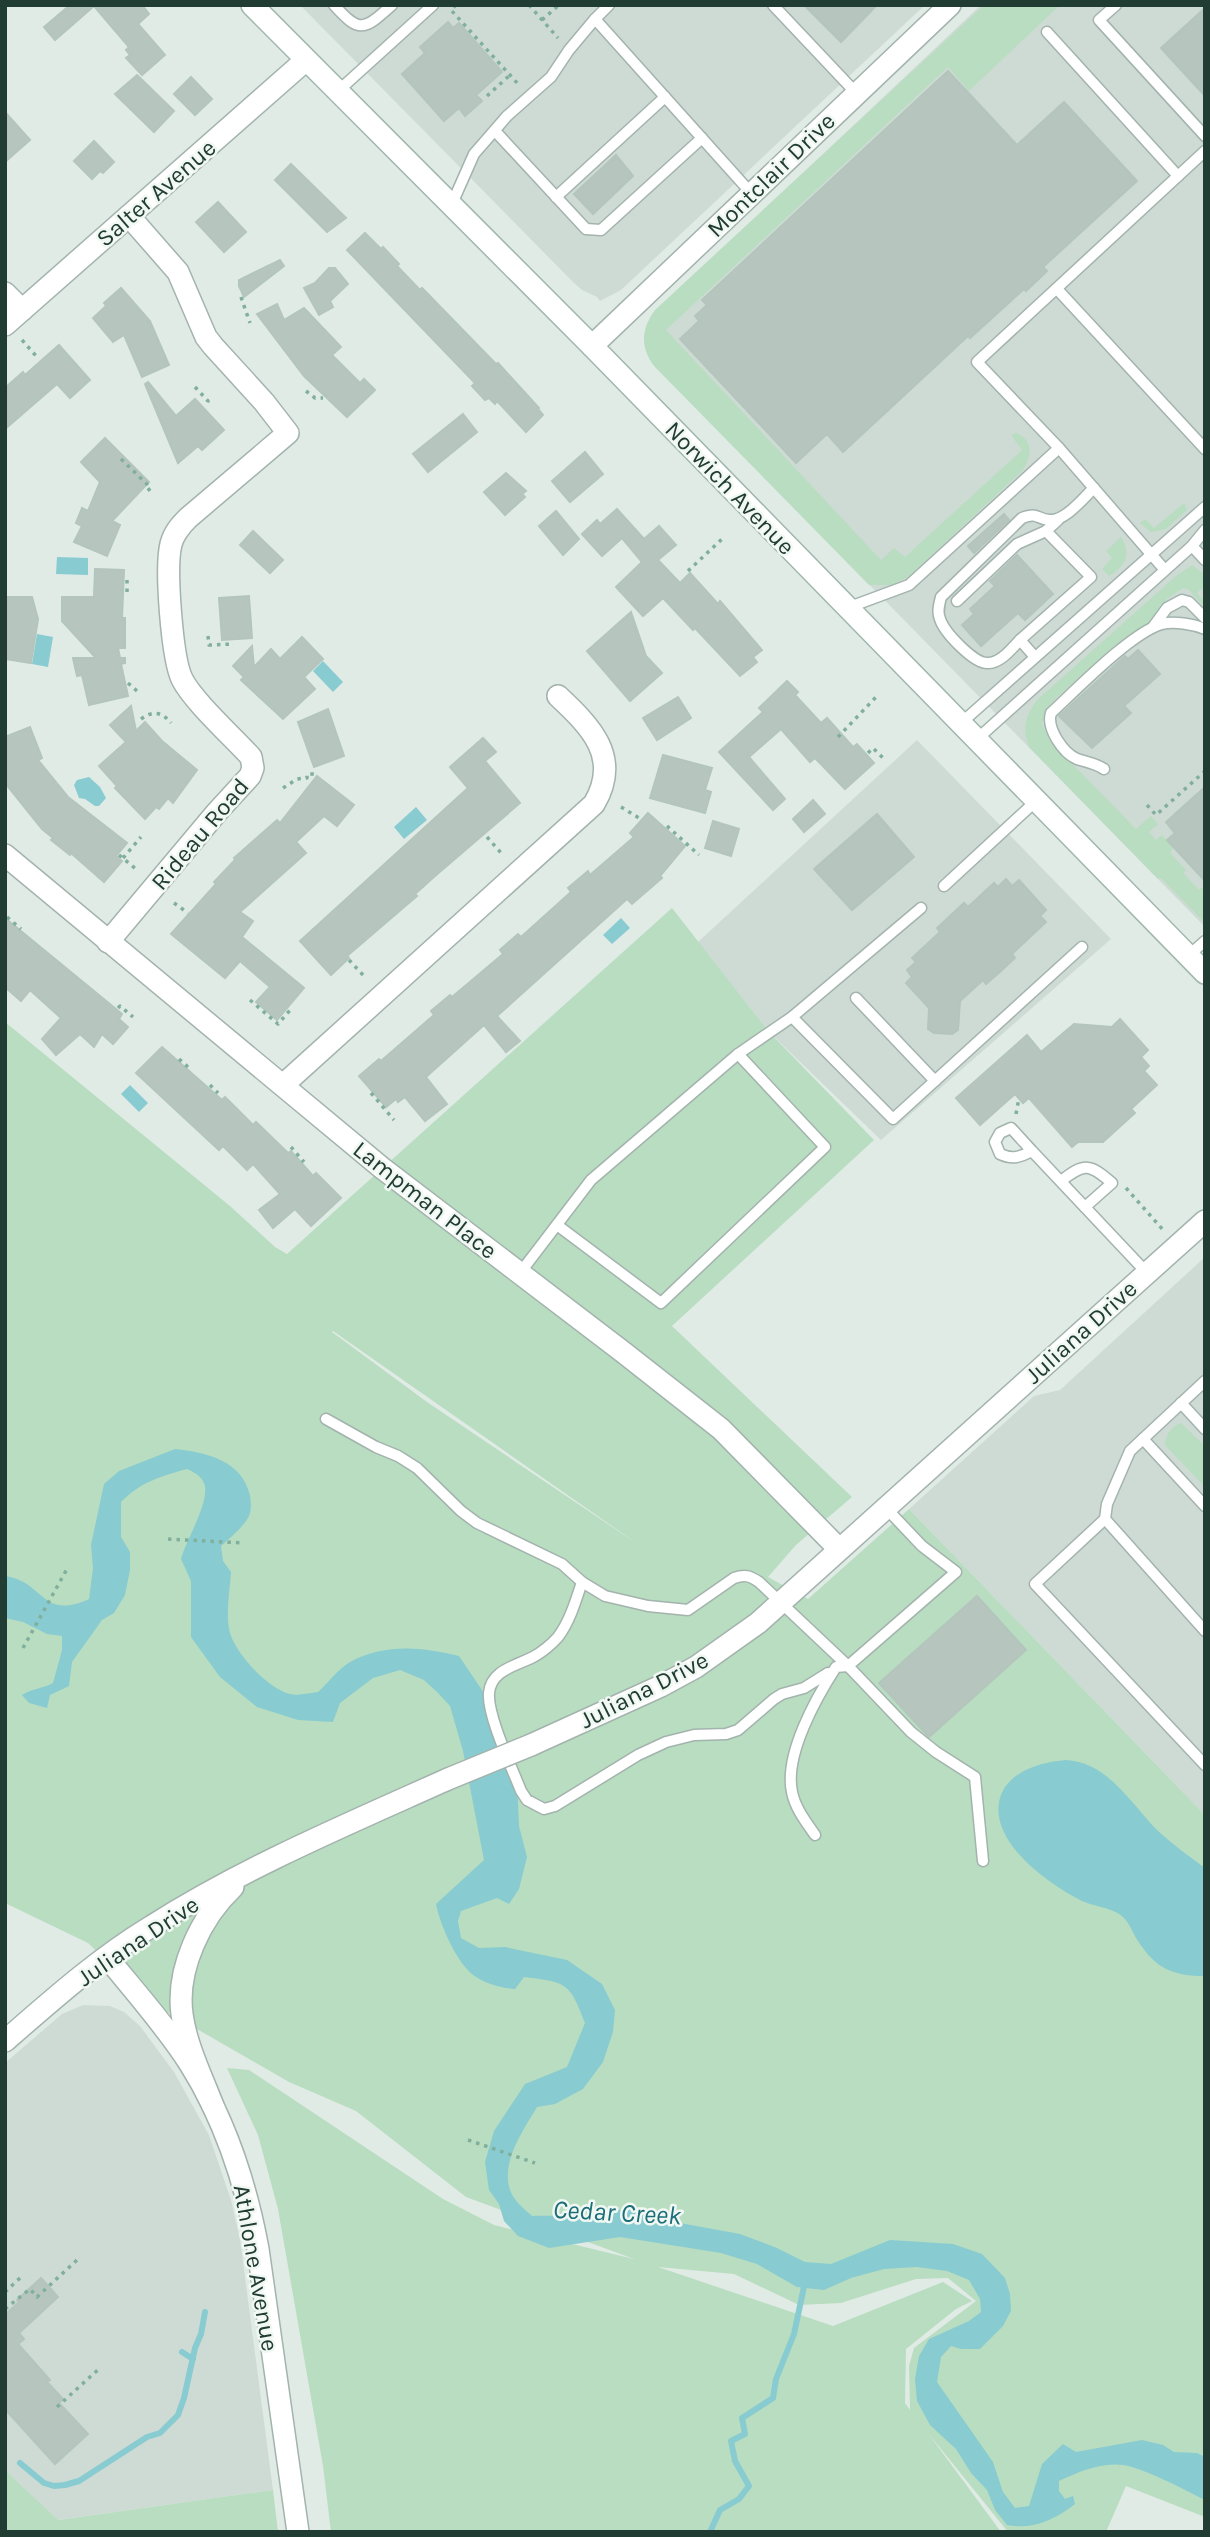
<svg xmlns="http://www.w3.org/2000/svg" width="1210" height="2537" viewBox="0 0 1210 2537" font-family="Karla,sans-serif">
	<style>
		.built { fill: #cedbd4 }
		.green { fill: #b9ddc0; fill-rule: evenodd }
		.water { fill: #88cbd1 }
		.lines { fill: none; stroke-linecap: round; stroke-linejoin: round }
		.stream { stroke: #88cbd1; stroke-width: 6 }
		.building { fill: #b6c6be; stroke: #b3c5bc; stroke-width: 2 }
		.service-casing { stroke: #a3b3ad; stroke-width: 13 }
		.minor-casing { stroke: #a3b3ad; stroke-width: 24 }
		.tertiary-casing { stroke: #a3b3ad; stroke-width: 24 }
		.secondary-casing { stroke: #9fb7ad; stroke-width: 24 }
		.path { stroke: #81af9d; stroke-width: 3.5; stroke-dasharray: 3.5 5; stroke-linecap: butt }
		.service { stroke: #fff; stroke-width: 10 }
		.minor { stroke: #fff; stroke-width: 21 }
		.tertiary { stroke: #fff; stroke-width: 21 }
		.secondary { stroke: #fff; stroke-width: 21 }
		.tertiary-bridge-casing { stroke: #a3b3ad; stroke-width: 24; stroke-linecap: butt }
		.tertiary-bridge { stroke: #fff; stroke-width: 21 }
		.labels { text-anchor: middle; stroke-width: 5; stroke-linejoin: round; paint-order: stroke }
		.street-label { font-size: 24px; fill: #213c33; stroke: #f1f8f4 }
		.water-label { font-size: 26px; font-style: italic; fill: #1b6e78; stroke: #f1f8f4 }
	</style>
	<rect width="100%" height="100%" fill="#e0ebe6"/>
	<g class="built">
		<polygon points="300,5 925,5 621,290 600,301 597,297 582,290 572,281"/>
		<polygon points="981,5 1205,5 1205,927 657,368 651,316"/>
		<polygon points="917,740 1111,939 881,1140 769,1032 698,942"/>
		<polygon points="1205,1257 1205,1815 909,1509 1034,1396 1060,1390"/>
		<polygon points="83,2005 110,2006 124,2012 140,2026 174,2072 209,2135 231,2200 240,2239 273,2490 57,2520 5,2470 5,2063 62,2014"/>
	</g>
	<g class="green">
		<path d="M984,5h76l-91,86 -21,-24 -282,263 215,230 13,-12 11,9 117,-107 -11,-15 5,-2c18,7 16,24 6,38l-114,106 -17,8h-22l-215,-219c-14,-19 -13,-37 1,-56z"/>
		<polygon points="1184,503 1187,510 1166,529 1151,532 1140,523 1145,519 1154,528"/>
		<path d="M1121,537c11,17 4,30 -12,39l-7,-7 10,-11 -6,-7z"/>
		<path d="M1192,565l13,10v11l-8,7 8,10v5l-16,-18 -6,-2 -16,11 -17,23 -26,16 -68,60 -11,13 -3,13 8,17 86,88 15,-13 7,8 -9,8 7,8 6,-5 11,13 -3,5 16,17 -3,3 16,17 6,-4 -1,36 -43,-44 -3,1 -129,-132c-7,-19 -4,-31 8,-47l139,-124z"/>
		<path d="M672,908l97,124 105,108 -202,186 180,171 -56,48 -28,32 40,22 101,-90 296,306v702l-79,-31 -20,46h-98l-80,-99 73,99h-670l-8,-66 -45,-257 -20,-74 -31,-67 22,2 194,129 51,26 140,34 -168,-62 -110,-86 -67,-29 -139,-80 -62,-59 -83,-40v-881l225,184 45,41 12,7zM332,1332l1,-1 306,214 -212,-143zM658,2267l76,7 65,31 42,-2 75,-24 32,-1 28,23 -62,47 -5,18 1,44 -5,-7 1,-54 50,-40 16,-8 -29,-19 -110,44z"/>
		<path d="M1181,1423l24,23v41l-40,-42c1,-10 6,-19 16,-22z"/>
		<polygon points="5,2470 58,2520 273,2490 278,2532 5,2532"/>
	</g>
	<g class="water">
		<polygon points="57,557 88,558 88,575 56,574"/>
		<polygon points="37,634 53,637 48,667 32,664"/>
		<polygon points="323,661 343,682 333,692 313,671"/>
		<polygon points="89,777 100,787 106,798 99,806 95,806 85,799 79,798 74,785 77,780"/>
		<polygon points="416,807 427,820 404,839 394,827"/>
		<polygon points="621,918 630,928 612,944 603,935"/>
		<polygon points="130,1085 148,1103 139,1112 121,1094"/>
		<path d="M175,1449c31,3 68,12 75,47 1,7 2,15 -2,22 -6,10 -18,20 -27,28l2,15 8,11c-1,19 -6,42 -1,61 6,21 38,56 60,61 8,2 20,-1 28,-2 10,-9 20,-23 32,-30 35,-19 72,-15 109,-6l31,46 27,79 2,45 8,31 -8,32 -10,15 -12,-6 -36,13 -3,10 3,17 18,10 26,-1 62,13 35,24 13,26 -2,22 -10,30 -20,27 -28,15 -18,3c-14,24 -36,54 -27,83 4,11 14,19 22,26 35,-1 70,2 103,-11l12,12 93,17 37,14 28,14 26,2 59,-24 63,4 29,10 23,24 5,16 1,17 -8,15 -23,23h-19l-10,-3 -10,11 -4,25 56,80 10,30 12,16 14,-2 13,-42 21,-20 13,8 66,-12 21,5 11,7 23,1 8,4v43c-20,-10 -61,-32 -82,-35 -22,-3 -45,7 -64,16v10l6,8 8,-3 2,8c-20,16 -43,26 -68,21l-12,-15 -8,-20 -16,-17 -15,-24 -26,-24 -13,-24 -2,-22 4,-23 10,-17 40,-18 12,-9 -1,-13 -11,-19 -22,-9 -30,-4 -33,2 -33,9 -27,12 -27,-3 -40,-23 -36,-11 -101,-16 -71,11 -31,-12 -14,-15 -5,-17 -10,-14 -4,-28 9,-31 31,-47 42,-17 18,-44c-15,-40 -18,-41 -61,-46l-9,12c-16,-1 -38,-7 -49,-21 -13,-15 -26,-44 -30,-64l48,-44 -21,-109 -13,-45 -12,-13 -14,-13 -24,-10 -27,8 -33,25 -7,19 -35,-2 -41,-13 -37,-30 -29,-40v-56l-10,-22c5,-19 30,-59 23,-76 -3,-7 -10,-11 -17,-14 -25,7 -47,13 -66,33v35l9,15v18l-5,25 -11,18 -12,7 -30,42 -3,24 -19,9 -3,13 -18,-5 -7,-8c11,-7 20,-6 31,-12l9,-33v-14l-15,-2 -24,-12 -18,-4v-42c39,5 36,45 84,23l4,-31 -2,-23 13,-61 15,-13z"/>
		<path d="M1066,1760c42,2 65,44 92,71 14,13 31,25 47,37v108c-32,0 -49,-7 -67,-35 -5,-7 -8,-17 -14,-23 -11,-11 -31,-11 -44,-18 -33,-17 -92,-59 -80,-102 8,-27 41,-36 66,-38z"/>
	</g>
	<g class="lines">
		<g class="stream">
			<polyline points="182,2352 193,2359"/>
			<polyline points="20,2463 44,2483 54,2486 65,2485 79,2481 147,2437 160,2433 178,2415 184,2398 195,2348 201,2334 205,2312"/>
			<polyline points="710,2532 720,2510 739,2499 749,2486 735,2461 731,2441 745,2434 742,2418 773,2398 776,2379 794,2334 805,2282"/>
		</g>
	</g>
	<g class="building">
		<polygon points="70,5 142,5 149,14 138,24 165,55 142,75 126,58 130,55 126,50 129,47 94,6 55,40 44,27"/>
		<polygon points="804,5 877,5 841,42"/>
		<polygon points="1205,8 1205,96 1161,48"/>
		<polygon points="448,22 453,28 459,23 502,72 476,95 482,101 465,116 459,108 444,121 402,74 425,53 420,47"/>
		<polygon points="948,71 1017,145 1064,102 1137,181 1043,267 1047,271 1026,291 1024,289 970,338 968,336 843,452 827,434 796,463 680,339 699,321 695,316 707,305 702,300"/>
		<polygon points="137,75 174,111 154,132 115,94"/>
		<polygon points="191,77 212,99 195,115 174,94"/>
		<polygon points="5,112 30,140 5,162"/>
		<polygon points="94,141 114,162 103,173 100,171 92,179 74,161"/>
		<polygon points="616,155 633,176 593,214 574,194"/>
		<polygon points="291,164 346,218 327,232 275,180"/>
		<polygon points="218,202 246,232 224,252 196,222"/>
		<polygon points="365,233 381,249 383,247 399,264 397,266 420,290 422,288 496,364 498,363 539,408 538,409 543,415 526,432 497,401 495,404 489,398 485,400 472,386 475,383 347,250"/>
		<polygon points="280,260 284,266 244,297 239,286 239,280"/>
		<polygon points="329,268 335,268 348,284 330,301 333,307 319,315 304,288 315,283"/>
		<polygon points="121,288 149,320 146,323 150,321 169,365 142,377 124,335 113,342 93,318 106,306 104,303"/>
		<polygon points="277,304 284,320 304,308 341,347 332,355 360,383 364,379 375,390 347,417 304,376 257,314"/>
		<polygon points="59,345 90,380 70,398 57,384 5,429 5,388 23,372 25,375"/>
		<polygon points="148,382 176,416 195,399 224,430 202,450 198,446 178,463 145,384"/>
		<polygon points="463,414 477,432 428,472 413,454"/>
		<polygon points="105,438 149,482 112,521 120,525 107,556 74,542 82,526 76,523 82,508 88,511 100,482 81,462"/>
		<polygon points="585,452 603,474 570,502 552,481"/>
		<polygon points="506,473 526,491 522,494 525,497 505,515 484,492"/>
		<polygon points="617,509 644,539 659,526 676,545 658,560 680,583 690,573 718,604 720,601 762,650 753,657 757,662 740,676 695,628 693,630 663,598 643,616 616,587 642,562 622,538 602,556 582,534 597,520 600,524"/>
		<polygon points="556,511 579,539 563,555 539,526"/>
		<polygon points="1004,514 1009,520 974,553 968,546"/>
		<polygon points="253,531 283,560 270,573 240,545"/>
		<polygon points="1017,555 1053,594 1025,620 1018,613 981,646 962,625 974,614 970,609 995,586 990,581"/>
		<polygon points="95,569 124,570 122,618 125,618 125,648 118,648 120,658 125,658 125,663 121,664 128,696 89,705 82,675 77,676 73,658 96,658 62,621 62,597 94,597"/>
		<polygon points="249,596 252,638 222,640 219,598"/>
		<polygon points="5,597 32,597 38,619 31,663 5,659"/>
		<polygon points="631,612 646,656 662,673 630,701 587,651"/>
		<polygon points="302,637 323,659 304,677 315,689 283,719 241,680 244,677 233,666 252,646 254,667 271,649 280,659"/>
		<polygon points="1138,650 1160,674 1124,706 1131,713 1092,748 1059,716 1125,656 1128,659"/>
		<polygon points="787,681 798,692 795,695 821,723 827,718 853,747 857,744 874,763 845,789 815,758 810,762 781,729 749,757 785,799 773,810 719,752 763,712 759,708"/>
		<polygon points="678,697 691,718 657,740 643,718"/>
		<polygon points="131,706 136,731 145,722 162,741 197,770 173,803 168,798 159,809 156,807 145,819 115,788 117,786 99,766 126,742 110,725"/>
		<polygon points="328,709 344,756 314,767 298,722"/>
		<polygon points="30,727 42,758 38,760 68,797 127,843 116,856 122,861 104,882 71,853 70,855 51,840 53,838 42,829 5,783 5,737"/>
		<polygon points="483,738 496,752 485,761 520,803 435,876 415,894 417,896 347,956 349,958 331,975 300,941 468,788 450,767"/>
		<polygon points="663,755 712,768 705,790 711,792 705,813 650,798"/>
		<polygon points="317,776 354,805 337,826 324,816 296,842 306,853 240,912 253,921 242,937 304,988 277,1020 256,1002 270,987 240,961 225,978 171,934 216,884 214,882 235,860 234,858 277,820 280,823"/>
		<polygon points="1205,787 1205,881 1167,840 1175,833 1166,822"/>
		<polygon points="813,800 825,814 804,832 793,819"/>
		<polygon points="648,813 685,846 660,876 662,878 632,904 627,899 497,1016 520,1041 506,1052 484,1025 426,1077 447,1104 425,1121 405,1097 398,1102 396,1099 386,1107 359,1076 379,1059 381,1061 434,1015 431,1011 450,995 452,997 503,954 500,950 518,934 521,937 571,892 568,888 588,871 590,875 634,837 630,833"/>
		<polygon points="877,814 914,857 852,910 814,869"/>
		<polygon points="713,821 739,829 731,856 705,848"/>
		<polygon points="1006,879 1012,886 1019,880 1046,910 1040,916 1046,922 1012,954 1015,958 1001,971 986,984 983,980 960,1001 958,1030 952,1034 934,1033 928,1029 929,1008 906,983 912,977 907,970 916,962 912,958 940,932 937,928 964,903 968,907 994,883 998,887"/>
		<polygon points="5,918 122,1014 119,1019 128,1027 113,1044 102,1034 94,1047 80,1034 56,1055 42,1039 61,1018 30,990 21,1001 5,987"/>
		<polygon points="1120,1019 1148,1050 1141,1057 1149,1066 1144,1071 1157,1085 1131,1109 1135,1113 1103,1142 1078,1142 1072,1147 1029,1098 1023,1103 1015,1094 980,1125 956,1098 1027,1035 1041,1052 1074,1024 1112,1027"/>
		<polygon points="162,1047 222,1100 225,1097 253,1125 256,1122 288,1153 291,1151 313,1176 316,1173 341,1198 311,1226 295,1209 273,1228 259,1210 280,1194 253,1164 247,1170 223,1146 219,1150 136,1073"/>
		<polygon points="977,1596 1026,1650 929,1737 879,1683"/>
		<polygon points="41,2278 58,2297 19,2333 24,2339 18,2344 50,2380 47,2382 63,2399 59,2403 88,2434 55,2464 5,2409 5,2315 19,2302 17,2300"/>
	</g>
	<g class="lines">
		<g class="service-casing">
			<g id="service">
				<path d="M334,5c26,29 30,25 58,0"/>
				<polyline points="773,5 857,94"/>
				<polyline points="1116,5 1099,20 1205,136"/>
				<polyline points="595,19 752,194"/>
				<polyline points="1047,32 1178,176"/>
				<polyline points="337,92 433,5"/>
				<polyline points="495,131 586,229 601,230 702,138"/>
				<polyline points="556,197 665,97"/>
				<polyline points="451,206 474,154 507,116 551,77 569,50 595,19 609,5"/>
				<polyline points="1057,289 1205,449"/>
				<polyline points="1192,546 1205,560"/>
				<polyline points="1164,569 1059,448 977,362 1205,151"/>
				<polyline points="957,601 1017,544 1046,531"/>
				<polyline points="847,608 909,585 1059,448"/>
				<polyline points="1153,627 1167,608 1182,600 1189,602 1205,618"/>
				<polyline points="1020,640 1091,577 1046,531 1058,520"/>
				<path d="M1035,657l-15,-17c-8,8 -19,23 -32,23 -14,1 -44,-31 -48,-44 -3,-7 -1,-14 1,-22l81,-79c16,-6 15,1 27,2 16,2 35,-23 45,-32"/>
				<polyline points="960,724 1205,507"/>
				<polyline points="976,740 1192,546 1205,530"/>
				<path d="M1104,769c-9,-6 -18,-7 -27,-10 -14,-6 -31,-31 -26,-46 25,-23 81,-81 111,-89 12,-3 31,0 43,5"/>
				<polyline points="944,886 1036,801"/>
				<polyline points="1188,956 1205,941"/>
				<polyline points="856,998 935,1081"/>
				<polyline points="792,1017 893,1119 1082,947"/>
				<path d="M1032,1151l-21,-23 -11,5 -5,9 5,12c13,6 20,3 32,-3l115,122"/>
				<path d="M1061,1181c23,-18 28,-18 51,2l-27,24"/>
				<polyline points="557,1225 661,1303 825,1147 738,1054"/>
				<polyline points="520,1273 591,1180 738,1054 792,1017 921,908"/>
				<polyline points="1205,1381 1130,1451 1107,1504 1105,1519 1205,1631"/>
				<polyline points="1181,1403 1205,1429"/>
				<path d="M326,1419l50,28 22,9 19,12 44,43 16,12 85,41 20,18 23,14 43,10 40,4 46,-32c11,-4 16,-2 25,4l89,84 -12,1c-20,31 -52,88 -44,125 3,16 14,30 23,43"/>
				<polyline points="1143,1439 1205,1506"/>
				<polyline points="885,1507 922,1546 956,1572 848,1666 911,1732 936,1752 975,1777 983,1861"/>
				<polyline points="1105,1519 1035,1584 1205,1765"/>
				<path d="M582,1582c-6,18 -12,39 -24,55 -6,7 -17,16 -25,20 -17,9 -42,13 -44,36 -2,22 23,75 32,98l6,9 17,9 11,-3 83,-51 28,-13 28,-7 32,-1 12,-4 36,-31 8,-5 22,-6 24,-15"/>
			</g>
		</g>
		<g class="minor-casing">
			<g id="minor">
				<polyline points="5,293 22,310"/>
				<polyline points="5,325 306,60"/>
				<polyline points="592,346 950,5"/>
				<polyline points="5,855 382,1168 623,1352 721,1429 839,1549"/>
				<path d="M108,942l109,-130 33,-36 3,-8 -2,-11c-18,-20 -58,-56 -69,-78 -10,-21 -17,-111 -11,-135 3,-11 9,-18 17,-26l100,-85 -24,-31 -51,-56 -7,-9 -28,-65 -49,-56"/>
				<path d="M283,1085l311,-281c28,-47 -4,-78 -36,-108"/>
				<path d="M107,1957c28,35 59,69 83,107 35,56 56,120 68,185l40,283"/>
			</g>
		</g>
		<g class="tertiary-casing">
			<g id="tertiary">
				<polyline points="531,1745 661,1686 696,1667 758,1623 1205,1221"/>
				<path d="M5,2041c47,-41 94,-83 147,-115 93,-59 196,-102 296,-147"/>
				<path d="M213,2106c-11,-29 -27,-61 -31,-92 -6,-45 19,-97 51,-127"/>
			</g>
		</g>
		<g class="secondary-casing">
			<polyline id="secondary" points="252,5 592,346 1205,973"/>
		</g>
		<g class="path">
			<polyline points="456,5 451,10 519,85"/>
			<polyline points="529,5 558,38"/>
			<polyline points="542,20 559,5"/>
			<polyline points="487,96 510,75"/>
			<polyline points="241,297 250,323"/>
			<polyline points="22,340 37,357"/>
			<polyline points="195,387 208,401 206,407"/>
			<polyline points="306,391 315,398 323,398"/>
			<polyline points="121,459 151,488 147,491"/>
			<polyline points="688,571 722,539"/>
			<polyline points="127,580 127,597"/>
			<polyline points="208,636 209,645 234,644"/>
			<polyline points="128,683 137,691"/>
			<path d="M141,719c12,-9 21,-7 30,4"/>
			<polyline points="838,737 876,697"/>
			<polyline points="868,753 873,748 885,760"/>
			<polyline points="283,788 297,779 307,778 307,774 317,774"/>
			<polyline points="1147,805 1156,815 1205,771"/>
			<polyline points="621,807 639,818"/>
			<polyline points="667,826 699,855"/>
			<polyline points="487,837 502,854"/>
			<polyline points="119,855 136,869"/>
			<polyline points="123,858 141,837"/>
			<polyline points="174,903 188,913"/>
			<polyline points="7,917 21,929"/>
			<polyline points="349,960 364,976"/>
			<polyline points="250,1000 278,1024 291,1009"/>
			<polyline points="118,1008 120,1006 133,1017"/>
			<polyline points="179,1059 188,1067"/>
			<polyline points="210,1085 218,1093"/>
			<polyline points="371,1093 394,1120"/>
			<polyline points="1016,1114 1019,1098"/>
			<polyline points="291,1147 304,1162"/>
			<polyline points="1126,1188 1164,1231"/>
			<polyline points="168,1539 243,1543"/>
			<polyline points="23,1648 67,1569"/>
			<polyline points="468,2140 535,2163"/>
			<polyline points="5,2292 20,2278"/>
			<polyline points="5,2309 30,2289 37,2297 77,2260"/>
			<polyline points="57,2407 101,2367"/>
		</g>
		<use href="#service" class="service"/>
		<use href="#minor" class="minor"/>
		<use href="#tertiary" class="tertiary"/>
		<use href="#secondary" class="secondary"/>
		<g class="tertiary-bridge-casing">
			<polyline id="tertiary-bridge" points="448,1779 531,1745"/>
		</g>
		<use href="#tertiary-bridge" class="tertiary-bridge"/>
	</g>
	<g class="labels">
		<g class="street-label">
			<text transform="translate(771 175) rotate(-44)" y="8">Montclair Drive</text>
			<text transform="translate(156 193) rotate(-41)" y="8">Salter Avenue</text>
			<text transform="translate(730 488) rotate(46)" y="8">Norwich Avenue</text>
			<text transform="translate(200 834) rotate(-50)" y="8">Rideau Road</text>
			<text transform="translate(425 1200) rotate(38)" y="8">Lampman Place</text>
			<text transform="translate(1081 1332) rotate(-42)" y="8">Juliana Drive</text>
			<text transform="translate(644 1690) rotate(-27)" y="8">Juliana Drive</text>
			<text transform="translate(138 1941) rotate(-34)" y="8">Juliana Drive</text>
			<text transform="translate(256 2268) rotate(80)" y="8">Athlone Avenue</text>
		</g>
		<g class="water-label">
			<text transform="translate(617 2212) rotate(3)" y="9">Cedar Creek</text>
		</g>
	</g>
	<rect width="1210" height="2537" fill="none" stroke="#213c33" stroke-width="14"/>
</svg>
